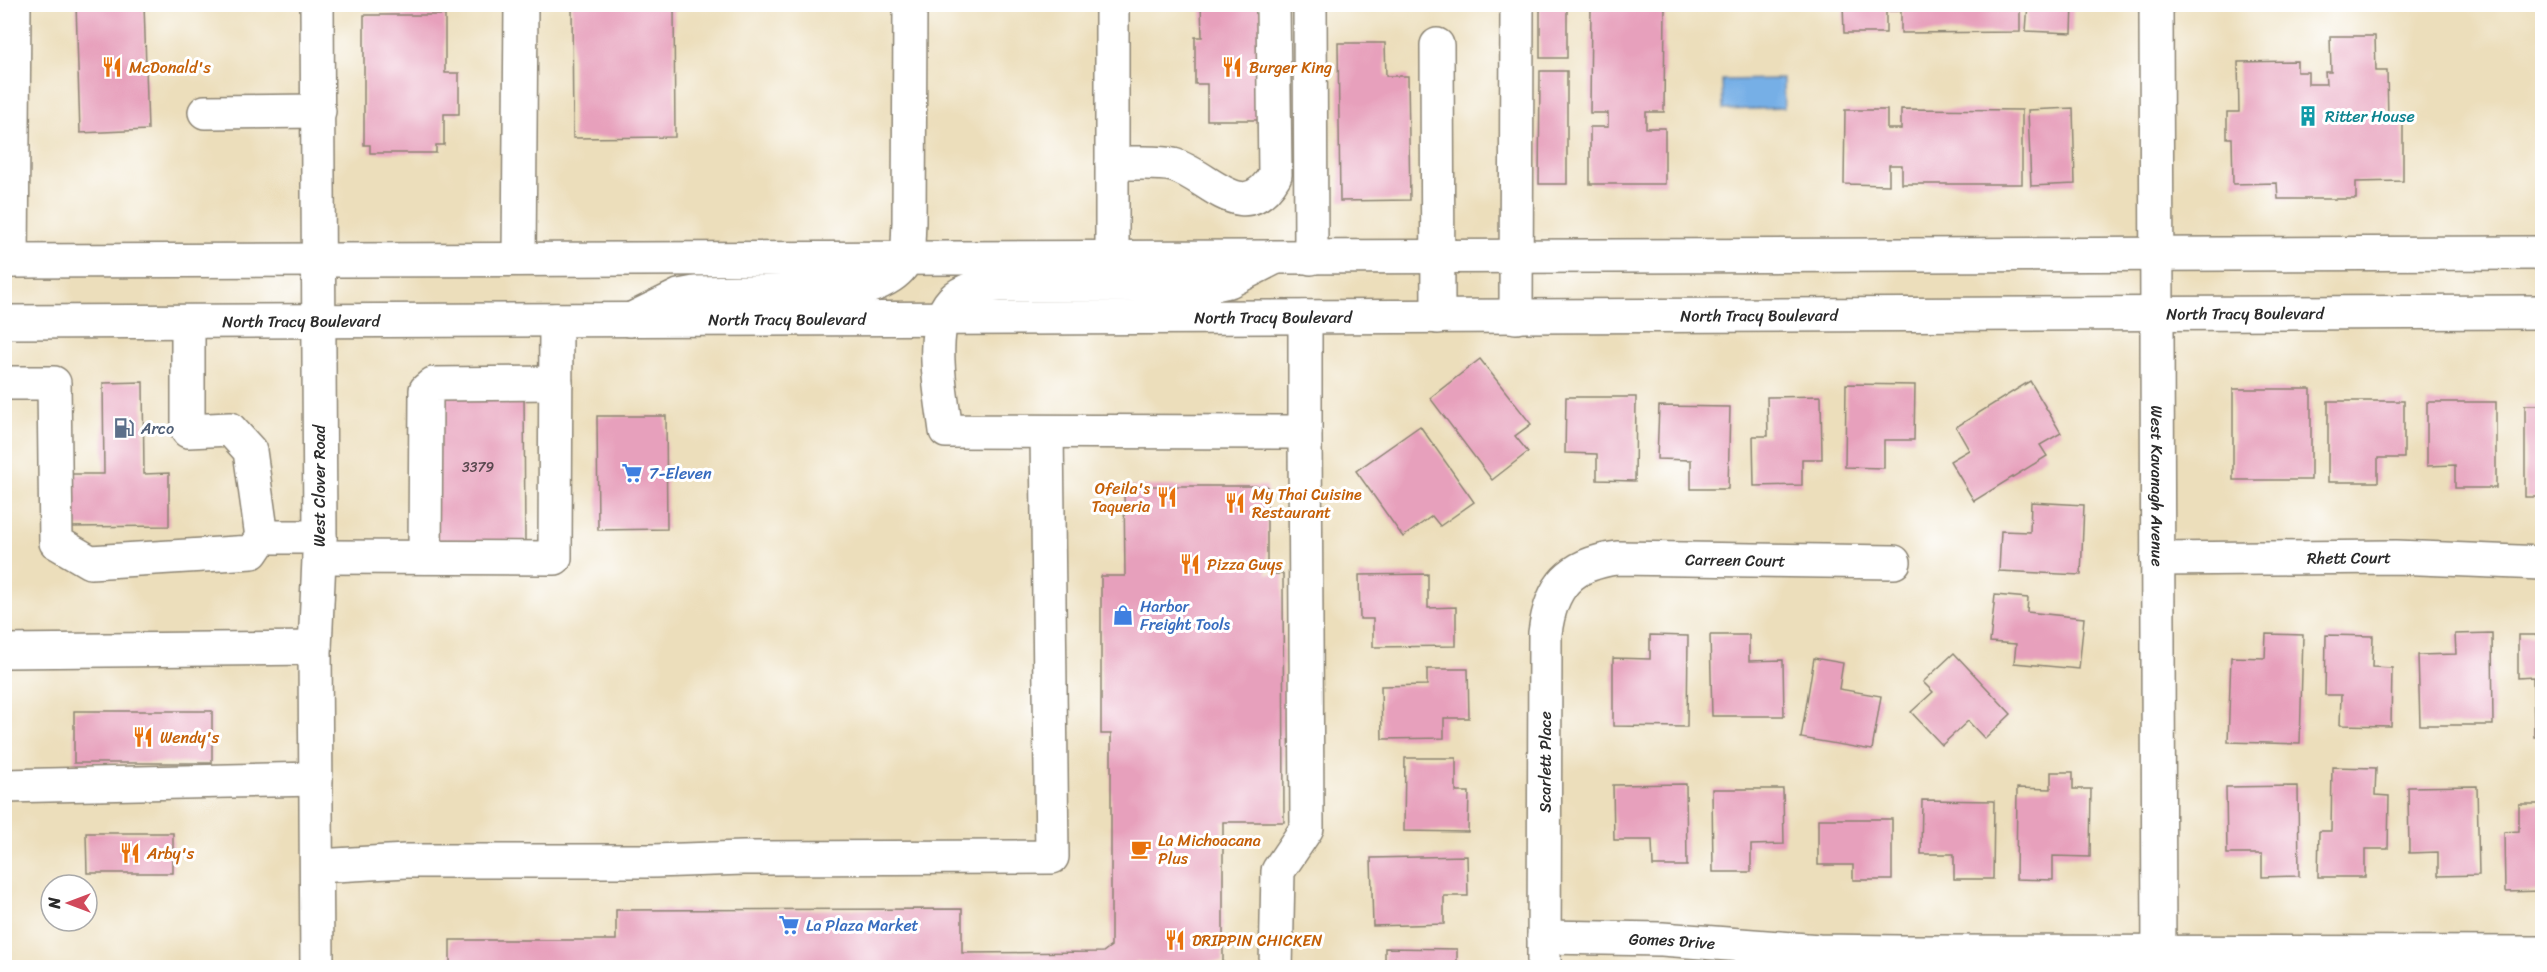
<svg xmlns="http://www.w3.org/2000/svg" width="2547" height="972" viewBox="0 0 2547 972" font-family="Sriracha,sans-serif">
	<style>
		.water { fill: #76afe6; stroke: #506d88; stroke-width: 1.5 }
		.building { fill: #e7a0bc }
		.lines { fill: none; stroke-linecap: round; stroke-linejoin: round }
		.minor-casing { stroke: #8c8473; stroke-width: 36 }
		.major-casing { stroke: #8c8473; stroke-width: 36 }
		.minor { stroke: #fff; stroke-width: 33 }
		.major { stroke: #fff; stroke-width: 33 }
		.labels { text-anchor: middle; stroke-width: 6; stroke-linejoin: round; paint-order: stroke }
		.number-label { font-size: 14px; fill: #5a484f }
		.food-label { font-size: 16px; fill: #c56008; stroke: #fff; text-anchor: start }
		.culture-label { font-size: 16px; fill: #0d838f; stroke: #fff; text-anchor: start }
		.street-label { font-size: 16px; fill: #2b2b2b; stroke: #fff }
		.service-label { font-size: 16px; fill: #4e5e75; stroke: #fff; text-anchor: start }
		.shop-label { font-size: 16px; fill: #366cbe; stroke: #fff; text-anchor: start }
	</style>
	<rect width="100%" height="100%" fill="#fff"/>
	<filter id="ink" filterUnits="userSpaceOnUse"><feTurbulence type="fractalNoise" baseFrequency=".0167" numOctaves="2"/><feDisplacementMap in="SourceGraphic" scale="12" xChannelSelector="R" yChannelSelector="G"/><feConvolveMatrix kernelMatrix="1 2 1 2 8 2 1 2 1" color-interpolation-filters="sRGB"/></filter>
	<filter id="wash" filterUnits="userSpaceOnUse"><feTurbulence type="fractalNoise" baseFrequency=".008" numOctaves="4" result="noise"/><feDisplacementMap in="SourceGraphic" scale="24" xChannelSelector="R" yChannelSelector="G"/><feGaussianBlur stdDeviation="1.35" result="paint"/><feColorMatrix in="noise" values="0 0 0 0 0 0 0 0 0 0 0 0 0 0 0 0 0 1.4 0 .05"/><feComposite in="paint" operator="in"/></filter>
	<g filter="url(#wash)">
		<rect width="100%" height="100%" fill="#ecdebb"/>
		<polygon class="water" points="1783,79 1784,108 1723,110 1722,80"/>
		<g id="blocks">
			<g class="building">
				<polygon points="76,4 144,4 148,130 80,133"/>
				<polygon points="572,4 674,4 675,137 573,138"/>
				<polygon points="1201,4 1262,4 1259,120 1207,120 1207,84 1195,84 1195,37 1202,37"/>
				<rect x="1540" y="4" width="27" height="54"/>
				<polygon points="1591,4 1665,4 1664,112 1646,112 1646,128 1665,128 1665,184 1590,184 1590,127 1608,127 1608,113 1590,113"/>
				<polygon points="1843,4 2020,4 2020,32 1901,33 1901,11 1886,11 1886,33 1844,33"/>
				<polygon points="2028,4 2073,4 2072,33 2026,31"/>
				<polygon points="364,15 445,15 445,73 459,73 459,114 444,114 444,145 436,145 436,153 370,153 370,145 364,145"/>
				<polygon points="2330,36 2375,36 2376,71 2387,71 2388,119 2403,119 2403,181 2356,182 2356,199 2278,199 2277,183 2233,184 2232,138 2227,138 2227,112 2239,112 2238,62 2297,61 2297,72 2308,72 2308,84 2326,84 2325,72 2331,72"/>
				<polygon points="1338,43 1385,43 1386,76 1408,76 1410,200 1340,201"/>
				<polygon points="1540,71 1567,71 1567,184 1539,184"/>
				<polygon points="2073,108 2075,184 2031,186 2028,110"/>
				<polygon points="1901,109 2022,110 2022,184 1902,184 1902,165 1889,165 1889,185 1844,184 1845,110 1887,110 1887,129 1901,129"/>
				<polygon points="1480,359 1531,424 1515,436 1528,452 1492,480 1430,398"/>
				<polygon points="2030,381 2061,433 2040,445 2047,456 1974,501 1950,461 1969,450 1956,427"/>
				<polygon points="143,382 144,474 169,473 169,526 68,527 68,474 104,474 103,383"/>
				<polygon points="1846,384 1915,385 1914,440 1884,440 1884,468 1845,467"/>
				<rect x="2233" y="389" width="78" height="91"/>
				<polygon points="432,390 524,390 525,543 433,544"/>
				<polygon points="1821,396 1822,459 1802,459 1802,485 1754,486 1753,436 1768,436 1767,397"/>
				<polygon points="1566,397 1636,397 1635,481 1597,480 1597,454 1565,453"/>
				<polygon points="2328,401 2404,401 2404,458 2378,458 2378,482 2328,482"/>
				<polygon points="2427,402 2496,402 2496,488 2455,488 2455,465 2427,466"/>
				<rect x="2525" y="405" width="17" height="92"/>
				<polygon points="1659,406 1730,407 1728,489 1691,489 1691,460 1657,459"/>
				<polygon points="597,416 666,416 667,529 598,530"/>
				<polygon points="1420,426 1474,502 1440,526 1432,516 1403,537 1356,471"/>
				<polygon points="1124,486 1267,486 1267,574 1283,574 1284,822 1223,822 1223,962 1136,962 1129,968 450,968 450,940 616,940 616,910 962,909 962,953 1103,952 1111,946 1111,734 1101,734 1101,576 1125,576"/>
				<polygon points="2031,502 2084,505 2081,575 1999,571 2001,531 2030,532"/>
				<polygon points="1428,574 1428,608 1456,607 1456,646 1373,647 1373,619 1360,619 1359,575"/>
				<polygon points="1995,595 2028,598 2027,612 2084,618 2079,669 2014,663 2016,644 1990,642"/>
				<polygon points="2492,633 2493,725 2420,725 2418,655 2456,654 2455,634"/>
				<polygon points="2266,634 2303,635 2300,744 2228,742 2231,657 2265,658"/>
				<polygon points="1650,635 1688,636 1687,727 1613,726 1613,658 1650,659"/>
				<polygon points="1710,635 1749,635 1749,661 1783,660 1784,716 1712,716"/>
				<polygon points="2326,635 2373,636 2372,667 2392,668 2391,726 2340,725 2341,695 2325,695"/>
				<polygon points="2518,635 2542,635 2542,737 2534,737 2533,677 2518,678"/>
				<polygon points="1954,653 2011,714 1985,739 1968,721 1942,745 1911,712 1933,692 1923,682"/>
				<polygon points="1814,658 1843,663 1839,689 1881,696 1872,750 1801,738"/>
				<polygon points="1427,669 1468,669 1469,718 1444,718 1444,738 1382,739 1381,686 1427,685"/>
				<rect x="74" y="711" width="138" height="52"/>
				<polygon points="1405,758 1456,758 1456,792 1469,792 1468,832 1404,831"/>
				<polygon points="2332,767 2376,768 2375,795 2389,796 2388,849 2365,849 2365,877 2318,877 2319,831 2331,831"/>
				<polygon points="2051,772 2073,772 2073,789 2091,789 2090,857 2053,856 2053,880 2016,879 2017,788 2051,789"/>
				<polygon points="1686,784 1687,866 1653,866 1652,840 1614,840 1613,785"/>
				<polygon points="2298,786 2299,876 2262,877 2262,854 2227,854 2226,787"/>
				<polygon points="2477,786 2479,875 2438,876 2438,852 2409,853 2408,787"/>
				<polygon points="1712,789 1783,789 1784,844 1751,845 1751,872 1713,872"/>
				<polygon points="1922,800 1994,801 1993,879 1954,879 1954,854 1921,854"/>
				<polygon points="2519,804 2542,804 2542,891 2505,892 2504,832 2519,831"/>
				<polygon points="1818,819 1892,819 1892,880 1853,880 1853,865 1818,865"/>
				<polygon points="86,833 173,833 173,873 87,873"/>
				<polygon points="1467,856 1468,896 1444,896 1444,924 1373,926 1371,858"/>
				<polygon points="1385,948 1457,949 1457,968 1385,968"/>
			</g>
		</g>
	</g>
	<g filter="url(#ink)">
		<use href="#blocks" fill-opacity="0" stroke="#8c8473" stroke-width="1.5"/>
		<g class="lines">
			<g class="minor-casing">
				<g id="minor">
					<polyline points="1112,4 1112,259"/>
					<polyline points="1310,4 1311,258"/>
					<path id="s1" d="M2156,4l3,964"/>
					<polyline points="1437,45 1438,317"/>
					<polyline points="205,112 319,111"/>
					<path d="M1112,163c17,1 45,-2 61,2 36,10 71,64 102,10l-2,-171"/>
					<path d="M1274,258l-45,23 -18,4h-211c-15,1 -31,2 -44,12 -31,24 -14,100 -10,134l359,1 2,396 -29,43 -2,97"/>
					<polyline points="519,259 521,4"/>
					<polyline points="12,261 14,4"/>
					<polyline points="1305,317 1305,432"/>
					<polyline points="1516,317 1517,4"/>
					<path d="M630,320l49,-24 16,-3 164,-3c16,-5 41,-14 47,-32 3,-11 2,-24 3,-35l1,-219"/>
					<polyline points="188,322 188,431 230,429 250,451 262,537"/>
					<polyline points="4,383 54,383 56,542 90,562 252,552 262,537 320,537"/>
					<polyline points="319,557 555,558 556,320"/>
					<polyline points="425,557 426,390 433,384 556,383"/>
					<path id="s2" d="M2157,559l239,-2 146,6"/>
					<polyline points="4,651 315,648"/>
					<polyline points="4,786 316,779"/>
					<polyline points="317,866 406,861 653,861 744,858 1052,857 1047,432"/>
					<path id="s3" d="M1544,937l118,2 157,12 80,1 643,1"/>
					<polyline points="317,968 315,648 320,537 317,4"/>
					<path id="s4" d="M1544,968l1,-335c6,-47 25,-69 72,-75l277,4"/>
				</g>
			</g>
			<g class="major-casing">
				<g id="major">
					<polyline points="4,261 2542,253"/>
					<path id="s5" d="M4,322l2538,-10"/>
				</g>
			</g>
			<use href="#minor" class="minor"/>
			<use href="#major" class="major"/>
		</g>
	</g>
	<defs>
		<g id="restaurant-bare" transform="scale(1.62)"><path d="M-5-6h1v4h1v-4h1v4h1v-4h1v5L-1.5 .5V6h-2V.5L-5-1ZM5-6V6H3V1.5H1.5Q1.5-4 5-6Z" fill="#e8710a" stroke="#fff" stroke-width="2.5" paint-order="stroke"/></g>
		<g id="building-bare" transform="scale(1.62)"><path d="M-4-6H4V6H1V3H-1V6H-4ZM-2.5-4.3h1.7v1.8h-1.7ZM.8-4.3h1.7v1.8H.8ZM-2.5-1h1.7V.8h-1.7ZM.8-1h1.7V.8H.8Z" fill="#0f9aa8" stroke="#fff" stroke-width="2.5" paint-order="stroke"/></g>
		<g id="fuel-bare" transform="scale(1.62)"><path d="M-5.5-6h7V0h2V4h1.3V-2.5L3-4.5l.8-.8L6-3V5H2.5V1h-1V6h-7ZM-4.2-4.7v3.2H.2V-4.7Z" fill="#5c6f8a" stroke="#fff" stroke-width="2.5" paint-order="stroke"/></g>
		<g id="supermarket-bare" transform="scale(1.62)"><path d="M-6-5.5h2.5l.6 2H6L4.5 2H-2.5L-4.4-4H-6ZM-1.5 3.2a1.3 1.3 0 1 0 .1 0ZM3 3.2a1.3 1.3 0 1 0 .1 0Z" fill="#3f7fe0" stroke="#fff" stroke-width="2.5" paint-order="stroke"/></g>
		<g id="shop-bare" transform="scale(1.62)"><path d="M-5-2.5h2.3a2.7 3.5 0 0 1 5.4 0H5L5.5 6h-11ZM-1.5-2.5h3a1.5 2.3 0 0 0-3 0Z" fill="#3f7fe0" stroke="#fff" stroke-width="2.5" paint-order="stroke"/></g>
		<g id="cafe-bare" transform="scale(1.62)"><path d="M-5.5-4.5H6V0H3Q3 3.5 0 3.5H-2.5Q-5.5 3.5-5.5 0ZM3-3.2v2h1.7v-2ZM-6 4.5H4V6H-6Z" fill="#e8710a" stroke="#fff" stroke-width="2.5" paint-order="stroke"/></g>
	</defs>
	<g fill-rule="evenodd">
		<use href="#restaurant-bare" x="112" y="67"/>
		<use href="#restaurant-bare" x="1232" y="67"/>
		<use href="#building-bare" x="2308" y="116"/>
		<use href="#fuel-bare" x="124" y="428"/>
		<use href="#supermarket-bare" x="632" y="473"/>
		<use href="#restaurant-bare" x="1167" y="497"/>
		<use href="#restaurant-bare" x="1235" y="503"/>
		<use href="#restaurant-bare" x="1190" y="564"/>
		<use href="#shop-bare" x="1123" y="615"/>
		<use href="#restaurant-bare" x="143" y="737"/>
		<use href="#cafe-bare" x="1141" y="849"/>
		<use href="#restaurant-bare" x="130" y="853"/>
		<use href="#supermarket-bare" x="789" y="925"/>
		<use href="#restaurant-bare" x="1175" y="940"/>
	</g>
	<g class="labels">
		<g class="number-label">
			<text x="478" y="472">3379</text>
		</g>
		<g class="food-label">
			<text x="129" y="73">McDonald's</text>
			<text x="1249" y="73">Burger King</text>
			<text x="1150" y="494" text-anchor="end">Ofeila's<tspan x="1150" dy="18">Taqueria</tspan></text>
			<text x="1252" y="500">My Thai Cuisine<tspan x="1252" dy="18">Restaurant</tspan></text>
			<text x="1207" y="570">Pizza Guys</text>
			<text x="160" y="743">Wendy's</text>
			<text x="1158" y="846">La Michoacana<tspan x="1158" dy="18">Plus</tspan></text>
			<text x="147" y="859">Arby's</text>
			<text x="1192" y="946">DRIPPIN CHICKEN</text>
		</g>
		<g class="culture-label">
			<text x="2325" y="122">Ritter House</text>
		</g>
		<g class="street-label">
			<text dy="6" stroke="none"><textPath href="#s5" startOffset="2241">North Tracy Boulevard</textPath></text>
			<text dy="6" stroke="none"><textPath href="#s5" startOffset="1755">North Tracy Boulevard</textPath></text>
			<text dy="6" stroke="none"><textPath href="#s5" startOffset="1269">North Tracy Boulevard</textPath></text>
			<text dy="6" stroke="none"><textPath href="#s5" startOffset="783">North Tracy Boulevard</textPath></text>
			<text dy="6" stroke="none"><textPath href="#s5" startOffset="297">North Tracy Boulevard</textPath></text>
			<text transform="translate(319 486) rotate(-90)" y="6">West Clover Road</text>
			<text dy="6" stroke="none"><textPath href="#s1" startOffset="482">West Kavanagh Avenue</textPath></text>
			<text dy="6" stroke="none"><textPath href="#s2" startOffset="192">Rhett Court</textPath></text>
			<text dy="6" stroke="none"><textPath href="#s4" startOffset="568">Carreen Court</textPath></text>
			<text dy="6" stroke="none"><textPath href="#s4" startOffset="206">Scarlett Place</textPath></text>
			<text dy="6" stroke="none"><textPath href="#s3" startOffset="128">Gomes Drive</textPath></text>
		</g>
		<g class="service-label">
			<text x="141" y="434">Arco</text>
		</g>
		<g class="shop-label">
			<text x="649" y="479">7-Eleven</text>
			<text x="1140" y="612">Harbor<tspan x="1140" dy="18">Freight Tools</tspan></text>
			<text x="806" y="931">La Plaza Market</text>
		</g>
	</g>
	<rect width="2547" height="972" fill="none" stroke="#fff" stroke-width="24"/>
	<g transform="translate(69 903) rotate(270)"><circle r="28" fill="#ffffff" stroke="#aaaaaa" stroke-width="1.5"/>
	<path d="M0-4.5L10 22L0 15L-10 22Z" fill="#d1495b"/>
	<text y="-9" font-size="16" font-weight="bold" text-anchor="middle" fill="#2b2b2b">N</text>
	</g>
</svg>
